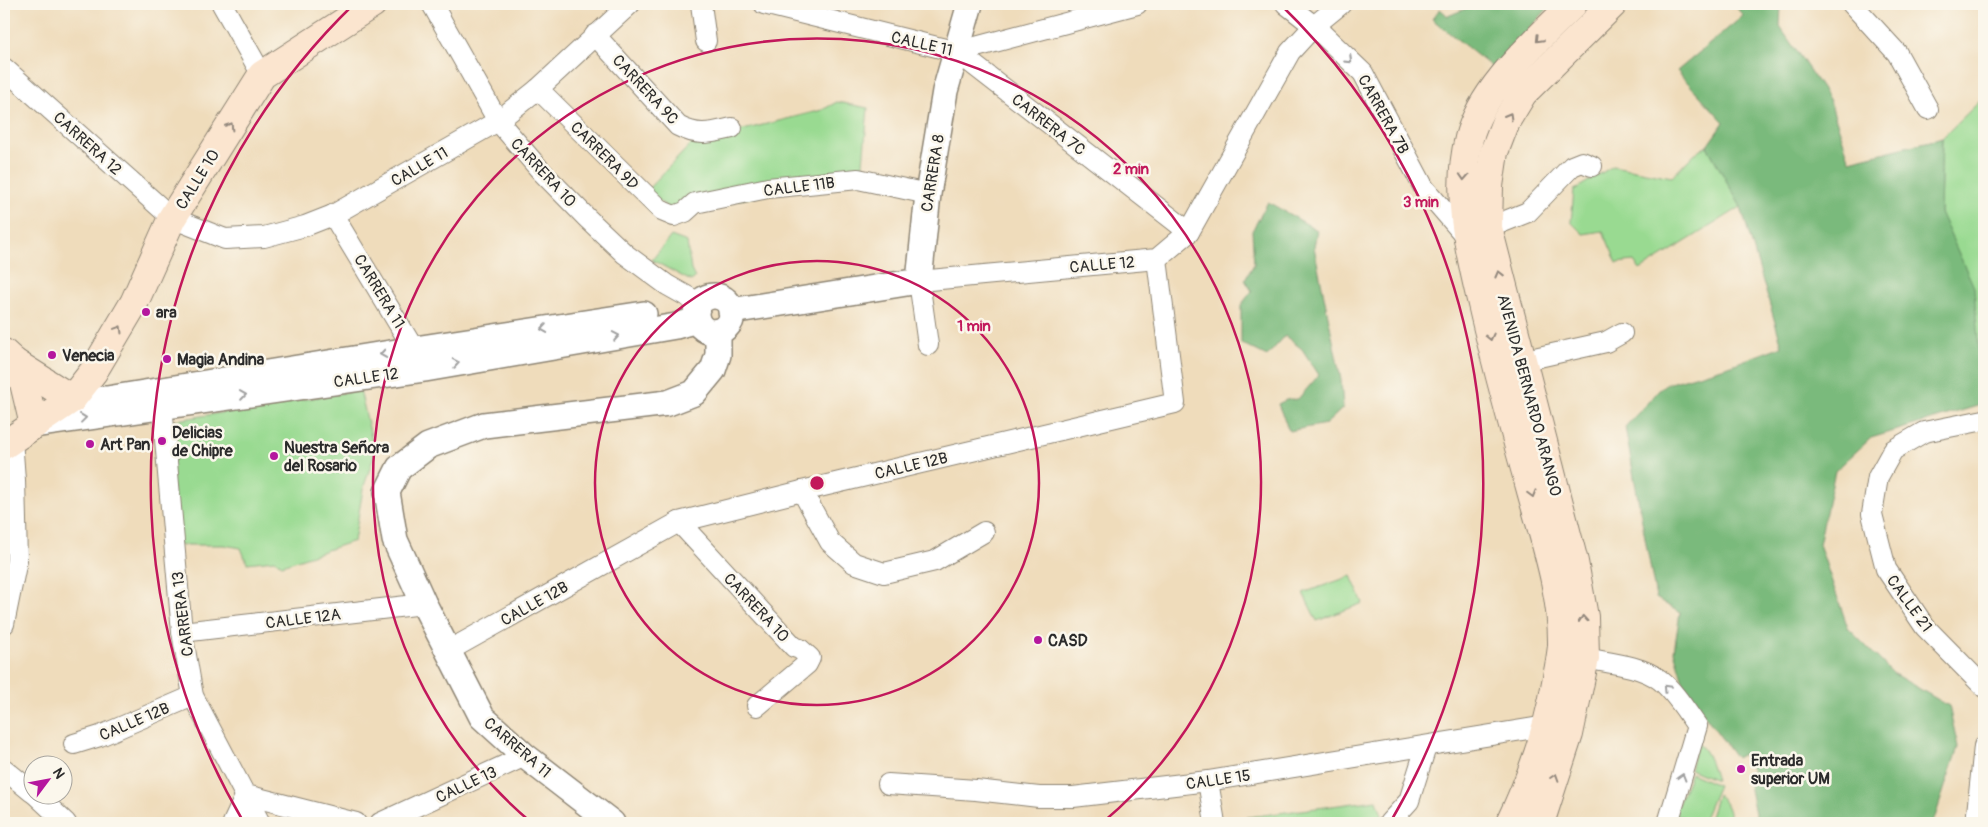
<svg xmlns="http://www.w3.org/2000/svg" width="1988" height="827" viewBox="0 0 1988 827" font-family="Pangolin,sans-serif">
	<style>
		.green { fill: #99da91; stroke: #62825e }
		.forest { fill: #7aba7b; stroke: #527253 }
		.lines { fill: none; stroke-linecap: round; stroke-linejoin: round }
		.minor-casing { stroke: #8d8473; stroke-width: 22 }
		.tertiary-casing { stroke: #8d8473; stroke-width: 28 }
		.secondary-casing { stroke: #8d8473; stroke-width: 30 }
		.minor { stroke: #fff; stroke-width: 20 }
		.tertiary { stroke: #fff; stroke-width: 25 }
		.secondary { stroke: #fbe5cf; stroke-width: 28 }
		.oneway { stroke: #93887d }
		.oneway2 { stroke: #a0a0a0 }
		.ring { fill: none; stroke: #c2185b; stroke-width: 2.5 }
		.poi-dot { fill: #b5179e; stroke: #fbf7ec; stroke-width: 2 }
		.labels { text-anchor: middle; stroke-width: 5; stroke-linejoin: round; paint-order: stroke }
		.street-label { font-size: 16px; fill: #2b2b2b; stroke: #fbf7ec }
		.poi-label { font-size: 16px; font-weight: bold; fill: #2b2b2b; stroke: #fbf7ec; text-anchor: start }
		.centre { fill: #c2185b; stroke: #fbf7ec; stroke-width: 2.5 }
		.ring-label { font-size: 15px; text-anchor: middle; font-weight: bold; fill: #c2185b; stroke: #fbf7ec; stroke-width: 5; stroke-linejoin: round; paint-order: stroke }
	</style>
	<rect width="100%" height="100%" fill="#fbf7ec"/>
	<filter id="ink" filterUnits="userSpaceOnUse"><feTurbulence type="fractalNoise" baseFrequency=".02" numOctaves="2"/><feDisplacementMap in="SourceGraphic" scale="10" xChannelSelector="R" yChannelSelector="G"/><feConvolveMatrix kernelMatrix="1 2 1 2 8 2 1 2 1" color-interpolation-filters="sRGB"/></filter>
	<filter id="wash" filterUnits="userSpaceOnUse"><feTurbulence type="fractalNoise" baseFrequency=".0096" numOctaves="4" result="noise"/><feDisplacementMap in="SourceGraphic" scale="20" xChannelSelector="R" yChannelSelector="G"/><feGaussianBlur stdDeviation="1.12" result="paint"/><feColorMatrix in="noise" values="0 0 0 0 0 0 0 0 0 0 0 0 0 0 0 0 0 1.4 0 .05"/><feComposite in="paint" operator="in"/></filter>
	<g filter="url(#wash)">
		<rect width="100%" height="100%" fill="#efdcbb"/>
		<g class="green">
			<polygon points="1984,97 1984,367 1980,370 1940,212 1942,138"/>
			<polygon points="837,102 868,108 862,175 675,213 646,191 692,143 822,110"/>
			<polygon points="1707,146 1741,207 1640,270 1634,261 1617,263 1603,231 1583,234 1571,222 1574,190 1613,166 1672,177 1694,154"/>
			<polygon points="671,236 687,242 691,270 695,278 691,281 652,260"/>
			<polygon points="360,390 375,453 363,489 354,541 282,565 274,560 247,563 241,548 224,545 178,545 165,422"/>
			<polygon points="1351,576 1363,603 1317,621 1303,593"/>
			<path d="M1697,743c11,7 15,25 19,37l-26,-11z"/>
			<polygon points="1691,773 1718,785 1702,823 1698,823 1674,814"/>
			<path d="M1717,794c10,7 12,18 15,29h-24z"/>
			<polygon points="1377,800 1382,815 1378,823 1240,823 1241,818"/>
		</g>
		<g class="forest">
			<polygon points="1472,4 1480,7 1483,4 1552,4 1493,68 1432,19 1440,9 1448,16 1465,9"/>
			<polygon points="1734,4 1781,4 1780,27 1829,99 1850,161 1942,138 1940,212 1974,287 1980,369 1984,367 1984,404 1871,438 1835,471 1819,544 1848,628 1894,674 1949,706 1958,747 1933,823 1757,823 1747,775 1753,771 1743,754 1736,758 1685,688 1674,651 1680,613 1656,598 1625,427 1664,385 1729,366 1782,346 1741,207 1707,146 1724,122 1677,71 1743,16"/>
			<polygon points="1268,202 1317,230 1314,247 1341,380 1343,408 1326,424 1289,431 1278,404 1286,400 1298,399 1319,375 1302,349 1285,336 1267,356 1241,343 1241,305 1252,291 1245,280 1254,264 1252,231"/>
		</g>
	</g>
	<g filter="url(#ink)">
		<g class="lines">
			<g class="minor-casing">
				<g id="minor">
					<polyline points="222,4 262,75"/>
					<polyline points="432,4 498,121 541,171 587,218 625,254 667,285 699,303"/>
					<polyline points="701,4 706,41"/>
					<polyline points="764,4 957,52 1137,4"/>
					<polyline points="1286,4 1314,26 1363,73 1424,188 1467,238"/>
					<polyline points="1852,4 1897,53 1928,109"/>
					<path d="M595,35l83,91c21,11 32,7 54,2"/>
					<polyline points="957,52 1189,232"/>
					<polyline points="4,68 172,218 225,239 264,237 305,226 333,215 498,121 538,89 630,4"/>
					<polyline points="538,89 662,211 674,216 685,212 695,203 768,188 858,179 928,194"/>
					<polyline points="333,215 421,361"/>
					<polyline points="1488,228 1528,212 1572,166 1582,162 1592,166"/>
					<polyline points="928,345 919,281 1157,259 1189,232 1290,52 1314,26 1341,4"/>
					<polyline points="1521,361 1606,342 1622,333"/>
					<polyline points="161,394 182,632 193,696 260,823"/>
					<polyline points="1984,420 1924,432 1893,450 1878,477 1872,514 1886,569 1925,627 1984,687"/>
					<polyline points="802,491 830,542 854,563 884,573 935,561 984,532"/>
					<polyline points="679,522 794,647 800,649 810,658 807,664 757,706"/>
					<polyline points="4,624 17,560 15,480 12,439"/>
					<polyline points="182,632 424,604"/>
					<polyline points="448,651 679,522 802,491 1175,403 1157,259"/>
					<path d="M1585,658c24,5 55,7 75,22 15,12 26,31 37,46l-29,97"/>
					<polyline points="74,744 100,736 193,696"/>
					<polyline points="4,769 32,792"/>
					<polyline points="1208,781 1215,823"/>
					<polyline points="888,784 976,790 1039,797 1073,797 1208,781 1546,726"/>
					<polyline points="35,794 66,823"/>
					<polyline points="233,823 246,795 356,823"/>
					<polyline points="380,823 525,756"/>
					<polyline points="1389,823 1409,801 1426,747"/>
					<polyline points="1976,823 1984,746"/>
				</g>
			</g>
			<g class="tertiary-casing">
				<g id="tertiary">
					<circle cx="714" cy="314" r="18"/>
					<polyline points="731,311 919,281 928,194 945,91 970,4"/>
					<polyline points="72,399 107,399 415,349 644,314"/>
					<polyline points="34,425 425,369 676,326 697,320"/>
					<polyline points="612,823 525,756 482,717 424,604 395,540 387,492 399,468 428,446 484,425 668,403 694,393 713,370 718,355 718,331"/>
				</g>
			</g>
			<g class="secondary-casing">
				<g id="secondary">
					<polyline points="4,353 15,363 72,399"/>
					<polyline points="15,363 24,383 34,425"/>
					<polyline points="4,445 72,399 93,372 134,303 172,218 262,75 372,4"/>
					<path d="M1510,823c22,-46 39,-96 47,-146 2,-10 4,-21 5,-31 1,-54 -18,-107 -32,-159 -17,-61 -34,-122 -48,-183 -13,-54 -27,-111 -13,-166 14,-52 67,-96 104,-134"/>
					<polyline points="1540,823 1569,734 1585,658 1584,617 1574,562 1488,228 1489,186 1494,152 1506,121 1523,93 1613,4"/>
				</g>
			</g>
			<use href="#minor" class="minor"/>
			<use href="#tertiary" class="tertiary"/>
			<use href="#secondary" class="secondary"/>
		</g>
		<defs><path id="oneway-chevron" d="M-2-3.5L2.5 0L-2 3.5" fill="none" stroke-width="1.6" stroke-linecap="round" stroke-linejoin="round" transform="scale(1.25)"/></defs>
		<g class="oneway">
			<use href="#oneway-chevron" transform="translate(1539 39) rotate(134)"/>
			<use href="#oneway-chevron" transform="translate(1509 116) rotate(-60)"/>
			<use href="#oneway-chevron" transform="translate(230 126) rotate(-58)"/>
			<use href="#oneway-chevron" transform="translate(1464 177) rotate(93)"/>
			<use href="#oneway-chevron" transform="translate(1499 274) rotate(-104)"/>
			<use href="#oneway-chevron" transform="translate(119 329) rotate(-59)"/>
			<use href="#oneway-chevron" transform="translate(1490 337) rotate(77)"/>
			<use href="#oneway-chevron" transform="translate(1532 494) rotate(74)"/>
			<use href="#oneway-chevron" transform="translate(1583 619) rotate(-95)"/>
			<use href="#oneway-chevron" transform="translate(1555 777) rotate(-72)"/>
		</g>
		<g class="oneway2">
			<use href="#oneway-chevron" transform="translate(1349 60) rotate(44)"/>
			<use href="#oneway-chevron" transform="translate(544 329) rotate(171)"/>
			<use href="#oneway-chevron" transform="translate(616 336) rotate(-10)"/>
			<use href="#oneway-chevron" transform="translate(383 354) rotate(171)"/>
			<use href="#oneway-chevron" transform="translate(456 363) rotate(-10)"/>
			<use href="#oneway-chevron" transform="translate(243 395) rotate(-8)"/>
			<use href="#oneway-chevron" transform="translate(83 418) rotate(-7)"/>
			<use href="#oneway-chevron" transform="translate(1667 688) rotate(-133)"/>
			<use href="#oneway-chevron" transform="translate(1682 777) rotate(-73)"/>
		</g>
	</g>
	<g class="ring">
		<circle cx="817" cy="483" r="222"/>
		<path d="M532 823A444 444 0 1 1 1102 823"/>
		<path d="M243 821A666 666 0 0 1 354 4M1280 4A666 666 0 0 1 1391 821"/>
	</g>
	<g class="poi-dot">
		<circle cx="146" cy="312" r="5"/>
		<circle cx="52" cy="355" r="5"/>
		<circle cx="167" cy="359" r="5"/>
		<circle cx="162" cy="441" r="5"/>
		<circle cx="90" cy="444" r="5"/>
		<circle cx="274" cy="456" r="5"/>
		<circle cx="1038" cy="640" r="5"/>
		<circle cx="1741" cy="769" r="5"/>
	</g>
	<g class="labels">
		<g class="street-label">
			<text transform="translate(922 43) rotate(13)" y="6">CALLE 11</text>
			<text transform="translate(646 89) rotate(47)" y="6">CARRERA 9C</text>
			<text transform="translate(1384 114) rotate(61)" y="6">CARRERA 7B</text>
			<text transform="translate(1049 124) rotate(38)" y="6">CARRERA 7C</text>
			<text transform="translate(88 143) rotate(42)" y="6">CARRERA 12</text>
			<text transform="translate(605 155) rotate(45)" y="6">CARRERA 9D</text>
			<text transform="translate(419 166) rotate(-30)" y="6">CALLE 11</text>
			<text transform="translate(544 172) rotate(47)" y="6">CARRERA 10</text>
			<text transform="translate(932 173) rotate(-81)" y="6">CARRERA 8</text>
			<text transform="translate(197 179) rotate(-58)" y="6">CALLE 10</text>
			<text transform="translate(799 186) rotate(-7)" y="6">CALLE 11B</text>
			<text transform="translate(1102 264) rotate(-5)" y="6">CALLE 12</text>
			<text transform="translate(380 291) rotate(59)" y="6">CARRERA 11</text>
			<text transform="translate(366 377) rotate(-8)" y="6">CALLE 12</text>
			<text transform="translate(1530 395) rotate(75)" y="6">AVENIDA BERNARDO ARANGO</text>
			<text transform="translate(911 465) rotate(-13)" y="6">CALLE 12B</text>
			<text transform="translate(534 603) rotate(-29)" y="6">CALLE 12B</text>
			<text transform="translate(1910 603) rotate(54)" y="6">CALLE 21</text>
			<text transform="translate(757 607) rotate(47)" y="6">CARRERA 10</text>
			<text transform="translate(182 614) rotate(-97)" y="6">CARRERA 13</text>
			<text transform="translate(303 618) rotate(-7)" y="6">CALLE 12A</text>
			<text transform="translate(134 721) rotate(-23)" y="6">CALLE 12B</text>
			<text transform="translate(518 747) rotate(41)" y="6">CARRERA 11</text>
			<text transform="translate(1218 779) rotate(-8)" y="6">CALLE 15</text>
			<text transform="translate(466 784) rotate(-25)" y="6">CALLE 13</text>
		</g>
		<g class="poi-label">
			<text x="156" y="318">ara</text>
			<text x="62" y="361">Venecia</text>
			<text x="177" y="365">Magia Andina</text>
			<text x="172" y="438">Delicias<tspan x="172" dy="18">de Chipre</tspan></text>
			<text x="100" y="450">Art Pan</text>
			<text x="284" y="453">Nuestra Señora<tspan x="284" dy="18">del Rosario</tspan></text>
			<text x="1048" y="646">CASD</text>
			<text x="1751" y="766">Entrada<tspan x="1751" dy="18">superior UM</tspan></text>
		</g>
	</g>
	<circle cx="817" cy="483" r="8" class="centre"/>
	<g class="ring-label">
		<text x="1131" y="174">2 min</text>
		<text x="1421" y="207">3 min</text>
		<text x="974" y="331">1 min</text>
	</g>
	<rect width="1988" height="827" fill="none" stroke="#fbf7ec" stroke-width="20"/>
	<g transform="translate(48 780) rotate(58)"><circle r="24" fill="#fbf7ec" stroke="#a8a59f"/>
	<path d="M0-4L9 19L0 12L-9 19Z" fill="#b5179e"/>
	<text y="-8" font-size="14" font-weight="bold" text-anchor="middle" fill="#2b2b2b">N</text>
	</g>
</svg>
